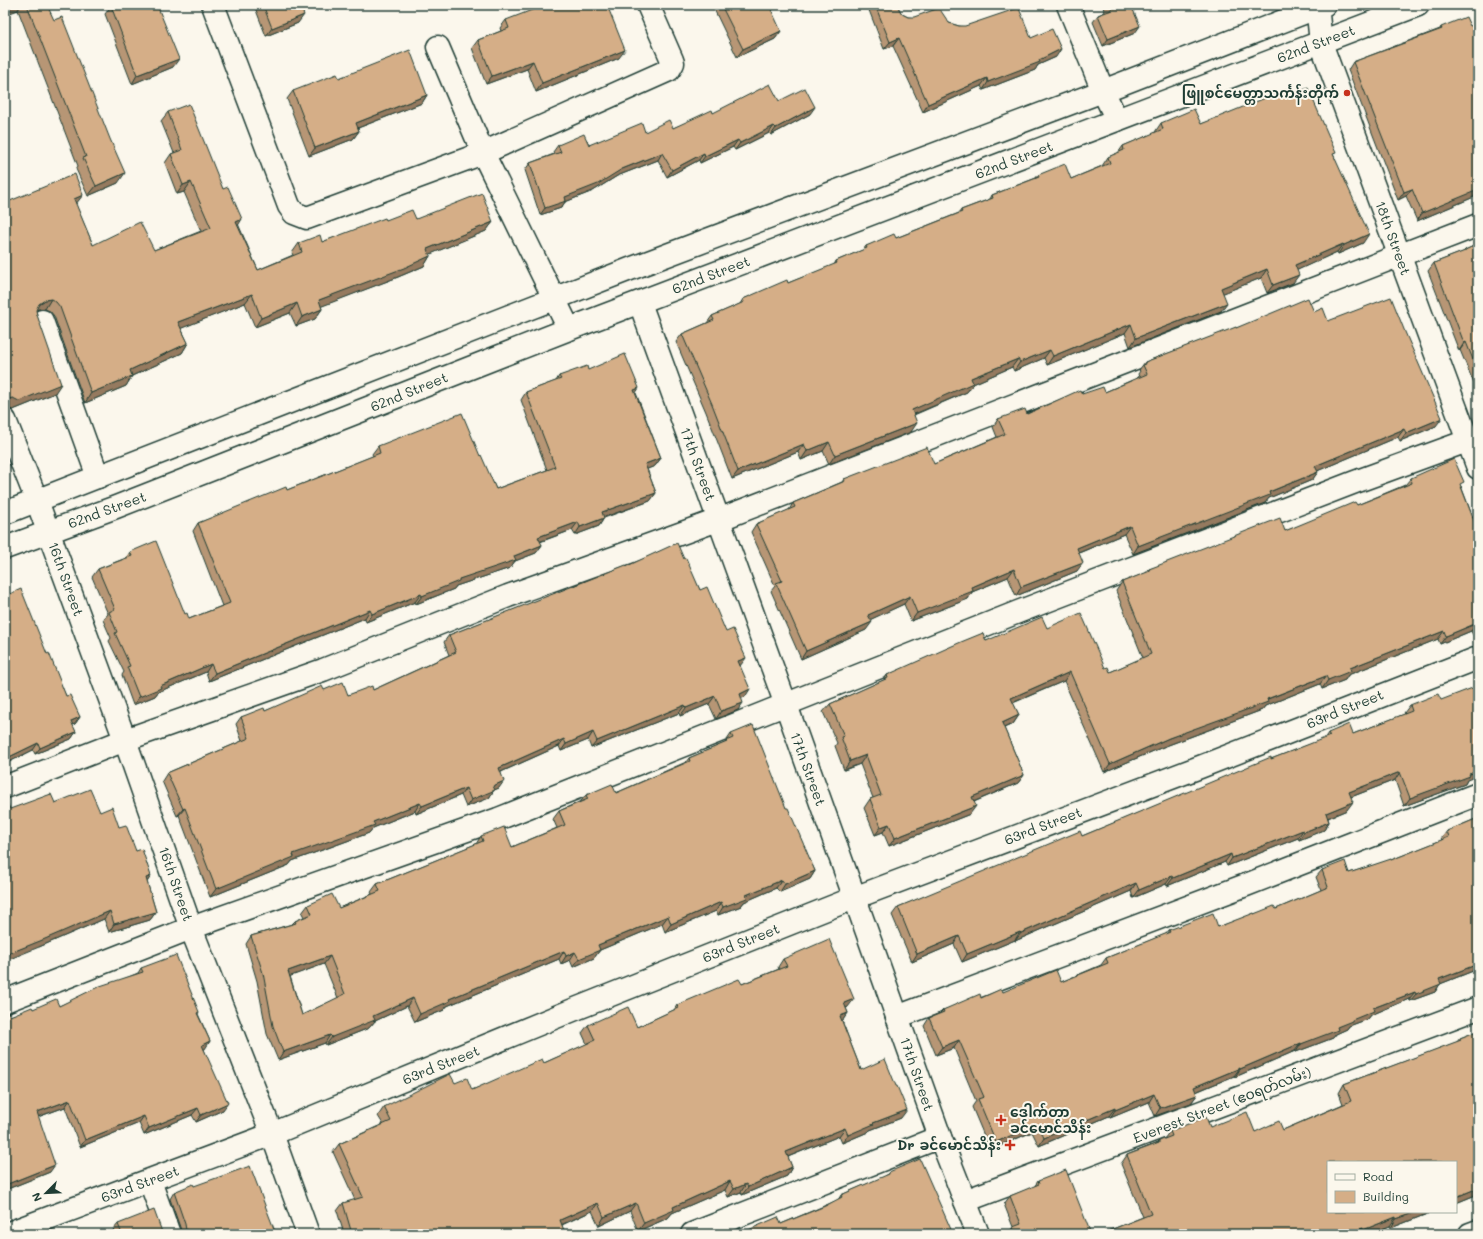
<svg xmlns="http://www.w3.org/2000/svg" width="1483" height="1239" viewBox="0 0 1483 1239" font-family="Mali,'Noto Sans Myanmar',sans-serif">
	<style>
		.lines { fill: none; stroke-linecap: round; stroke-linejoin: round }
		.minor-casing { stroke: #1f3d34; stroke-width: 25 }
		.major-casing { stroke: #1f3d34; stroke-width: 25 }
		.minor { stroke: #fbf7ec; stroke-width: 22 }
		.major { stroke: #fbf7ec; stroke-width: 22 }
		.wall { fill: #b79674; stroke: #1f3d34; fill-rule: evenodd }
		.shaded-wall { fill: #957a5e; stroke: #1f3d34 }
		.building { fill: #d5ae87; stroke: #1f3d34; fill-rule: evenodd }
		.poi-dot { fill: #c8321e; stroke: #fbf7ec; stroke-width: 1.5 }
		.labels { text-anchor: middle; stroke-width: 4; stroke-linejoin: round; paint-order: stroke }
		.street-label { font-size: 14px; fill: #1f3d34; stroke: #fbf7ec }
		.poi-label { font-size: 14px; font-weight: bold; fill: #1f3d34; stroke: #fbf7ec; text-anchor: end }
	</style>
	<rect width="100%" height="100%" fill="#fbf7ec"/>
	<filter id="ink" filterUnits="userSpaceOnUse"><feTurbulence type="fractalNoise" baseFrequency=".025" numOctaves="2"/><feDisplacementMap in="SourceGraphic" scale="8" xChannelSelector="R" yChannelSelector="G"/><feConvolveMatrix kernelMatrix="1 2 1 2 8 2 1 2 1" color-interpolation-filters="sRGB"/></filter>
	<g filter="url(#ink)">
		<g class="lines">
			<g class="minor-casing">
				<g id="minor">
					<polyline points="213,5 289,206 294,213 307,218 483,153 669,70 673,63 672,60 648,5"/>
					<polyline points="942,5 951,21 956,22 1005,5"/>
					<polyline points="1068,5 1103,91 1117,120"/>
					<polyline points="1317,5 1321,43 1478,468"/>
					<polyline points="905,13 928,5"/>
					<polyline points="438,47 483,153 569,329"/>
					<polyline points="640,303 786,705 940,1137 978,1234"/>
					<polyline points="42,321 98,477"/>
					<polyline points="5,420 37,501 125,740 191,928 272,1134 308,1234"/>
					<polyline points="5,787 125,740 323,670 508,596 718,520 1478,225"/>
					<polyline points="5,1001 191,928 498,819 1018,612 1355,482 1478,437"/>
					<polyline points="897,1017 1246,885 1478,794"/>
					<polyline points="150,1181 169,1234"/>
					<polyline points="965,1201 1478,1008"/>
					<polyline points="6,1234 272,1134 573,1010 854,898 1200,767 1478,658"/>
					<polyline points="692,1234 940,1137"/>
					<polyline points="1470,1234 1478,1231"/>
				</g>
			</g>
			<g class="major-casing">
				<g id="major">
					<polyline points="5,513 630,269 1103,91 1324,5"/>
					<polyline points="5,548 116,507 569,329 1418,5"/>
				</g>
			</g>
			<use href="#minor" class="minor"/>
			<use href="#major" class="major"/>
		</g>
		<g class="wall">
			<polygon points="5,5 47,5 118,183 88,196 76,169 78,166 18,10"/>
			<polygon points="254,5 300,5 298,23 266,36"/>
			<polygon points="712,5 752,5 754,8 781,31 775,39 737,57"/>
			<polygon points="867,5 898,5 899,9 902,14 908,17 949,23 959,26 1031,38 1056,57 1038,65 1035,70 983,90 981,86 923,112 893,46 884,49"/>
			<polygon points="956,5 967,5 958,8"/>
			<polygon points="1102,5 1142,5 1133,9 1135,33 1103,46 1093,22 1098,15 1105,12"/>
			<polygon points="111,6 173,67 132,84 105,14"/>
			<polygon points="506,20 619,58 536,92 527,69 486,84 472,48 478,40 501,31 500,28"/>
			<polygon points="1441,27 1476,194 1474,197 1417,221 1406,196 1398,200 1348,70 1353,62 1440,29"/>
			<polygon points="293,91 427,95 422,103 358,128 359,131 353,139 309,156 287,99"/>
			<polygon points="1293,94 1334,156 1363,243 1338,254 1337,252 1297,270 1293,283 1267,293 1261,278 1223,293 1221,311 1130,347 1125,333 1047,365 1044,358 1014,371 1012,367 973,384 967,392 914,415 911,432 829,464 823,451 801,460 798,452 732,479 706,412 676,342 682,334 707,323 712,316 740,304 743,299 788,283 834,265 836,261 863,250 866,246 896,238 959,213 961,210 990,199 992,195 1036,178 1038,175 1071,179 1102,166 1108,157 1118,153 1123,146 1155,133 1155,132 1161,123 1201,124"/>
			<polygon points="779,101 810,114 771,135 769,133 735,150 733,147 700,163 699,160 667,177 658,160 617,176 593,191 565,202 561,208 540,215 525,170 530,163 554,154 553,152 558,145 589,145 645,132 673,128 713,113"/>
			<polygon points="168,112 223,189 258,270 293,255 292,253 299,243 322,242 386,220 416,219 493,222 486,231 430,254 430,256 424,266 398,277 321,306 322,309 315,319 296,326 290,313 255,327 245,303 181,328 188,343 182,353 132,376 126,386 85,403 54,316 50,311 45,309 38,309 36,310 37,315 55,393 13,410 6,408 5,408 5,203 76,205 93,245 154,250 201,231 184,192 177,194 165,163 171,154 174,153 161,121"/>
			<polygon points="1478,244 1478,393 1460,350 1459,351 1428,271 1434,263 1463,252 1465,250"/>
			<polygon points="1314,312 1328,321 1436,426 1400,441 1398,437 1317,471 1318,472 1312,480 1269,498 1265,503 1133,554 1124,534 1079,553 1077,571 1016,596 1008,577 972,592 968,599 911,621 904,604 871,619 866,630 801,659 771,591 775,586 751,532 756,524 789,510 793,503 842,482 844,479 934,464 997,437 993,427 998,419 1027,414 1082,394 1105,392 1139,377 1138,374 1140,371 1139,370 1145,362 1236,328"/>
			<polygon points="588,370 636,393 661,458 655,466 647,469 656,493 650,501 604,518 599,526 575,535 572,530 540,542 542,545 536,553 515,561 510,568 456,586 454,589 416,604 415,602 366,622 365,618 209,681 206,672 158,692 155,696 133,705 122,675 124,672 109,641 111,638 103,620 108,614 92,577 98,569 126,558 130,552 189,619 222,606 193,531 198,523 287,490 373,456 372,454 378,446 480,456 496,489 547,470 521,400 526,392 556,381 559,376"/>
			<polygon points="1411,478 1461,486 1478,531 1478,632 1473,635 1471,631 1440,644 1438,639 1348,675 1345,680 1322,689 1320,684 1265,706 1262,710 1163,747 1104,772 1064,681 1013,703 1019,715 1013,724 1004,728 1024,775 1018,783 974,802 970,814 889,846 883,832 875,835 864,808 870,799 873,798 860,764 844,770 835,746 837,743 823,712 830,704 884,680 887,675 986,641 1047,628 1105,668 1110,672 1143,658 1116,591 1122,582 1146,573 1149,569 1285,531 1357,505 1405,485"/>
			<polygon points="684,559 700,590 740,666 745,697 741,698 738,710 716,719 709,704 680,716 679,713 591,748 588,740 561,751 559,746 501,772 499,788 494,790 489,798 466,807 461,795 416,814 415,811 373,828 369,833 292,861 289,865 210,897 179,815 177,816 162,781 167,773 242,741 236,724 241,717 265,711 324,690 348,695 373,690 449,655 444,642 449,635 627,566"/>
			<polygon points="5,596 47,654 66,696 80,717 75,724 72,725 76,732 71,739 35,754 33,750 5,764"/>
			<polygon points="1410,705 1467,780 1465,784 1404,806 1395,780 1351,797 1347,810 1328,818 1329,822 1324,830 1299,840 1298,838 1227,866 1225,862 1167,886 1166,884 1133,898 1131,891 1015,941 1015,940 962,962 954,944 912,962 892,915 898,907 1082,836 1271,759 1324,739 1328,733 1353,734 1405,714 1404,713"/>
			<path d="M731,734l55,74 29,63 -5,8 -30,13 -4,-4 -32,14 -3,4 -23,9 -2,-4 -51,21 -3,-8 -62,26 -6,8 -21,9 -3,-7 -9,4 -2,-5 -112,47 -3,4 -29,12 -8,-16 -32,15 -6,7 -43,17 -1,-2 -47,17 -11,-26 -10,-53 -11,-37 5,-8 41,-12 3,-3 9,-4 -2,-4 6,-8 31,3 33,-14 -1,-2 6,-8 99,-40 5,-8 31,11 45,-19 -4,-9 6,-8 22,-10 5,-6 30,-2 70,-31 3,-4 36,-15zM324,964l14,34 -36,17 -12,-39z"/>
			<polygon points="55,803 100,812 119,827 136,851 151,876 147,882 156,912 150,920 109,932 104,919 39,947 10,809"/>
			<polygon points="1478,818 1478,969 1440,984 1435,992 1410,1001 1409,999 1371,1015 1368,1019 1349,1026 1347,1029 1336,1034 1333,1038 1296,1052 1295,1051 1235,1077 1234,1076 1196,1092 1197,1095 1191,1103 1155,1116 1149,1102 1110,1118 1109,1116 1039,1146 1032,1132 990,1150 972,1107 976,1101 954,1048 936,1055 924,1026 929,1018 940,1013 943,1010 981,998 1003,992 1061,982 1101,965 1106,958 1166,934 1169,930 1218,927 1254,914 1276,909 1321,890 1316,877 1322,870 1349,873 1391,860 1442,840 1441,839 1447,831"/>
			<polygon points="783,959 848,1007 846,1008 848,1013 842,1021 861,1070 901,1118 870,1130 868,1132 842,1143 839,1136 788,1157 792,1167 787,1176 742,1195 741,1192 728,1197 725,1190 672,1213 668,1218 638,1231 630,1211 599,1226 592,1211 562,1225 564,1234 344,1234 337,1211 343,1203 355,1200 333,1152 339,1144 383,1124 378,1116 384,1107 455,1083 472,1090 544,1063 587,1044 582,1033 588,1025 637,1027 674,1010 677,1005 742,984 779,969 778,967"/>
			<polygon points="141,968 199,1012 198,1014 210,1041 204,1049 223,1110 196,1122 192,1115 144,1135 139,1123 80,1147 65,1107 38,1117 50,1172 5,1190 5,1015 10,1016 33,1009 59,1006 138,973"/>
			<polygon points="1478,1031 1478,1194 1456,1203 1328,1212 1432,1212 1391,1228 1390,1226 1368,1234 1100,1234 1143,1217 1121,1164 1127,1155 1157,1143 1159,1141 1164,1139 1170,1131 1210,1127 1255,1132 1283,1130 1343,1104 1339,1093 1344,1084 1457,1042 1460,1038"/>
			<polygon points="889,1172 953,1234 781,1224 838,1200 841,1195 886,1176"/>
			<polygon points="1038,1181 1091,1234 1008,1234 1013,1227 1004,1204 1010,1196 1034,1187"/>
			<polygon points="194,1186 276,1234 181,1234 181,1230 170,1199 174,1192"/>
			<polygon points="118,1224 162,1232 163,1234 115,1234 113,1230"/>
		</g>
		<g class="shaded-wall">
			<polygon points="12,5 21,5 18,10 5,15 5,8"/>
			<polygon points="960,5 967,5 958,8"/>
			<polygon points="1131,5 1142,5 1127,12"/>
			<polygon points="304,15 298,23 266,36 272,28"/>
			<polygon points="1140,26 1135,33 1103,46 1108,39"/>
			<polygon points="781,31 775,39 737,57 743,49"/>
			<polygon points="899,38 893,46 884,49 890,42"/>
			<polygon points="1061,49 1056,57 1038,65 1035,70 983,90 988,82 1039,60"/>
			<polygon points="625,50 619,58 536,92 542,83"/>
			<polygon points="179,59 173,67 132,84 137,75"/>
			<polygon points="533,61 527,69 486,84 492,76"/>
			<polygon points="987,78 981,86 923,112 928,104"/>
			<polygon points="427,95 422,103 350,131 356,123"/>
			<polygon points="815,107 810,114 771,135 776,128"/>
			<polygon points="774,126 769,133 735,150 740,143"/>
			<polygon points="359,131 353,139 309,156 315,148"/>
			<polygon points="738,140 733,147 700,163 705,156"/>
			<polygon points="662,153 658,160 617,176 593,191 565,202 561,208 540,215 545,208 565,197 622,169"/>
			<polygon points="704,153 699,160 667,177 672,170"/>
			<polygon points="125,173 118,183 88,196 96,186"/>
			<polygon points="191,182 184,192 177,194 183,185"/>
			<polygon points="1412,189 1406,196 1398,200 1404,192"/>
			<polygon points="1478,189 1478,193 1476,194 1474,197 1417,221 1422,213"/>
			<polygon points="83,195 76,204 67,208 74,199"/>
			<polygon points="242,219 236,229 236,222"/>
			<polygon points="493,222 486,231 421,258 427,249"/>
			<polygon points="1369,234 1363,243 1338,254 1344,245"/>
			<polygon points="1343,244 1337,252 1289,274 1295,265"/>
			<polygon points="430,256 424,266 398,277 312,310 319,300"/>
			<polygon points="1267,269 1261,278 1214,297 1221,288"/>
			<polygon points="1299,275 1293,283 1267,293 1273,285"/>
			<polygon points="252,294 245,303 172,332 178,322"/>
			<polygon points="51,299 45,309 38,309 32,313 39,304 45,300"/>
			<polygon points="297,303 290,313 255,327 261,318"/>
			<polygon points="1227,303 1221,311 1130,347 1136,338"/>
			<polygon points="322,309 315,319 296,326 302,317"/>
			<polygon points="1131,324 1125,333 1047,365 1053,356"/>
			<polygon points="1466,342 1460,350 1459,351 1464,343"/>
			<polygon points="188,343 182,353 123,380 130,370"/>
			<polygon points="1050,350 1044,358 1014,371 1020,362"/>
			<polygon points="1018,359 1012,367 973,384 967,392 905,418 912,410 971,378"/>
			<polygon points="132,376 126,386 85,403 91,393"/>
			<polygon points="61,384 55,393 13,410 6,408 5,408 5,400 7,399"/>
			<polygon points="639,388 634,396 634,390"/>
			<polygon points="1442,418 1436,426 1400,441 1406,433"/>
			<polygon points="917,423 911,432 829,464 835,455"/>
			<polygon points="1404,429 1398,437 1310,474 1315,466"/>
			<polygon points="829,442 823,451 801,460 807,451"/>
			<polygon points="804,444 798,452 732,479 738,471"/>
			<polygon points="661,458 655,466 640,472 645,464"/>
			<polygon points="1318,472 1312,480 1269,498 1265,503 1133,554 1138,546"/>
			<polygon points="656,493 650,501 596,520 602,512"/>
			<polygon points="604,518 599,526 575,535 580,527"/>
			<polygon points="578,522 572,530 533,544 538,537"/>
			<polygon points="1130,526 1124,534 1071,556 1077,548"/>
			<polygon points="542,545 536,553 515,561 510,568 456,586 454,589 416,604 422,596 459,579 514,556"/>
			<polygon points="1083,563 1077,571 1016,596 1021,587"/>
			<polygon points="1014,569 1008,577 972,592 968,599 911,621 917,613 972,587"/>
			<polygon points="421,594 415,602 366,622 372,614"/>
			<polygon points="910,596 904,604 863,623 868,615"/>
			<polygon points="370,610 365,618 209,681 215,673"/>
			<polygon points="872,622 866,630 801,659 806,651"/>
			<polygon points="1477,623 1471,631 1440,644 1446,636"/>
			<polygon points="1478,627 1478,632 1473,635"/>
			<polygon points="1444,631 1438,639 1348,675 1345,680 1322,689 1328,680 1350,668"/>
			<polygon points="746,658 740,666 733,669 738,661"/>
			<polygon points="211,664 206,672 158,692 155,696 133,705 139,697 160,686"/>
			<polygon points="1070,672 1064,681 1005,706 1011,698"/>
			<polygon points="1326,676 1320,684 1265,706 1262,710 1163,747 1104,772 1110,764 1169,738"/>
			<polygon points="750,689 745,697 734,701 740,694"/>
			<polygon points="715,696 709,704 680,716 686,708"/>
			<polygon points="743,703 738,710 716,719 721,711"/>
			<polygon points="685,705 679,713 591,748 597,741"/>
			<polygon points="1019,715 1013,724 996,731 1002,723"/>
			<polygon points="80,717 75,724 66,728 71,721"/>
			<polygon points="76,732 71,739 35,754 40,748"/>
			<polygon points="593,732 588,740 561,751 566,744"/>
			<polygon points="564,739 559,746 494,775 499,768"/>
			<polygon points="38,743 33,750 5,764 5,759"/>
			<polygon points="866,755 860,764 844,770 850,761"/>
			<polygon points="1478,771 1478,776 1467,780 1465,784 1404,806 1410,798"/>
			<polygon points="1400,772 1395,780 1343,800 1349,792"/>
			<polygon points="1024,775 1018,783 966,805 972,797"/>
			<polygon points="504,781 499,788 494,790 489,798 466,807 471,800 493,786"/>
			<polygon points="466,788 461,795 416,814 422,806"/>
			<polygon points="1353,802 1347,810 1320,821 1326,813"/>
			<polygon points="420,803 415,811 373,828 369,833 292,861 289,865 210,897 216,889 293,854"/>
			<polygon points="976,806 970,814 889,846 895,838"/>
			<polygon points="185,808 179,815 177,816 183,809"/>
			<polygon points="1329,822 1324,830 1299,840 1304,832"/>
			<polygon points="889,824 883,832 875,835 881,827"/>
			<polygon points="1303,830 1298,838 1227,866 1232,858"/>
			<polygon points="1231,854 1225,862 1167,886 1173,878"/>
			<polygon points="815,871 810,879 780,892 785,884"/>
			<polygon points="151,876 145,885 146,878"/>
			<polygon points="1172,876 1166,884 1133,898 1139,890"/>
			<polygon points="782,880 776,888 744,902 741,906 718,915 723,907 746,895"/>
			<polygon points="1136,883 1131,891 1015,941 1021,933"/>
			<polygon points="721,902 716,911 665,932 671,924"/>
			<polygon points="110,911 104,919 39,947 5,961 5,955"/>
			<polygon points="156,912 150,920 109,932 114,924"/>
			<polygon points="668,916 662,924 600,950 594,958 573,967 579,959 598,945"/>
			<polygon points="1020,932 1015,940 962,962 967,954"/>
			<polygon points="959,936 954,944 912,962 917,954"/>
			<polygon points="564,951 559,959 447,1006 444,1010 415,1022 420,1014 449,999"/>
			<polygon points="575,952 570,960 561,964 566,956"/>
			<polygon points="330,956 324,964 283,979 288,971"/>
			<polygon points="1478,964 1478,969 1440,984 1435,992 1410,1001 1416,994 1439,979"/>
			<polygon points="1415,992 1409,999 1371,1015 1368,1019 1349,1026 1347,1029 1336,1034 1333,1038 1296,1052 1301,1044 1337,1027 1373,1008"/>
			<polygon points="413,998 407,1006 375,1021 369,1028 326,1045 332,1037 373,1016"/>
			<polygon points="854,999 848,1007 839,1011 844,1003"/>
			<polygon points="848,1013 842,1021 834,1024 840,1016"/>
			<polygon points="330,1035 325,1043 278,1060 283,1052"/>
			<polygon points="959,1040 954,1048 936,1055 942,1047"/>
			<polygon points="210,1041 205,1049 197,1052 202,1045"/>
			<polygon points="1301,1043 1295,1051 1235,1077 1240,1069"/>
			<polygon points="1240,1068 1234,1076 1188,1095 1194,1087"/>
			<polygon points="1154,1094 1149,1102 1110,1118 1115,1110"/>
			<polygon points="1197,1095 1191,1103 1155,1116 1160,1108"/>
			<polygon points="70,1100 65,1107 32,1119 37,1112"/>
			<polygon points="228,1103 223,1110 196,1122 201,1115"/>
			<polygon points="198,1108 192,1115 144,1135 149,1128"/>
			<polygon points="1115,1108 1109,1116 1039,1146 1044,1138"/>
			<polygon points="907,1110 901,1118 870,1130 868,1132 842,1143 848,1135 873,1123"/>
			<polygon points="144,1116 139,1123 80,1147 85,1140"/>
			<polygon points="1038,1124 1032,1132 990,1150 996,1142"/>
			<polygon points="845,1128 839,1136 780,1160 786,1152"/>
			<polygon points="55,1165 50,1172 5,1190 5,1185"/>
			<polygon points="792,1167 787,1176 742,1195 748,1187"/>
			<polygon points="730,1181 725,1190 672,1213 668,1218 638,1231 644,1223 673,1207"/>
			<polygon points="746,1184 741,1192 728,1197 734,1189"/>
			<polygon points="1478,1188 1478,1194 1456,1203 1456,1197"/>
			<polygon points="598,1203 592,1211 554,1228 560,1220"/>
			<polygon points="636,1203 630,1211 599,1226 604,1217"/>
			<polygon points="1416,1212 1432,1212 1391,1228 1396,1219"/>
			<polygon points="1396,1217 1390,1226 1368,1234 1361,1234 1363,1230"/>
			<polygon points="1363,1228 1359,1234 1346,1234"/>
		</g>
		<g class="building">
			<polygon points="5,5 12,5 5,8"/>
			<polygon points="27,5 47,5 54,20 62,17 110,139 125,173 96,186 83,158 86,157"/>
			<polygon points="114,5 157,5 179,59 137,75 111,6"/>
			<polygon points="263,5 300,5 304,15 272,28"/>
			<polygon points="545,5 607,5 625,50 542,83 533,61 492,76 478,40 509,28 506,20"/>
			<polygon points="721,5 752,5 754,8 760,5 769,5 781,31 743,49"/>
			<polygon points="875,5 898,5 899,9 902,14 908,17 914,17 939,8 949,23 959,26 965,26 1015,9 1018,6 1031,38 1052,29 1061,49 1039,60 1040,62 988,82 987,78 928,104 899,38 890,42"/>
			<polygon points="1110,5 1131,5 1140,26 1108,39 1098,15 1112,10"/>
			<polygon points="1466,17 1470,26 1478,23 1478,190 1422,213 1412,189 1404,192 1353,62 1442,29 1441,27"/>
			<polygon points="410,50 427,95 356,123 359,131 315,148 293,91 337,74 339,78"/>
			<polygon points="770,84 779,101 805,88 815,107 776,128 774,126 740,143 738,140 705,156 704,153 672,170 662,153 622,169 598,184 565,197 566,201 545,208 530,163 561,152 558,145 584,134 589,145 642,123 645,132 669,120 673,128 712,110 713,113"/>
			<polygon points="1290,88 1293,94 1308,88 1336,153 1333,154 1369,234 1344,245 1343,244 1295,265 1299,275 1273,285 1267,269 1221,288 1227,303 1136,338 1131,324 1053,356 1050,350 1020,362 1018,359 971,378 973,383 912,410 917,423 835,455 829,442 807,451 804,444 738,471 712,404 682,334 714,320 712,316 744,302 743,299 787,280 788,283 837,263 836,261 867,248 866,246 894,234 896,238 962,212 961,210 993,198 992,195 1039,177 1038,175 1065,164 1071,179 1110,163 1108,157 1124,150 1123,146 1163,129 1161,123 1194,109 1201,124"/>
			<polygon points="189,104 223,189 228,187 242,219 236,222 258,270 302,252 299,243 320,235 322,242 385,218 386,220 412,210 416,219 482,193 493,222 427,249 430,256 404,268 319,300 322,309 302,317 297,303 261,318 252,294 178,322 188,343 130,370 132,376 91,393 60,307 56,302 51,299 45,300 39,304 36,310 37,315 61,384 19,401 13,398 7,399 5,400 5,203 75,174 83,195 74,199 93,245 140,222 154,250 211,228 191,182 183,185 171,154 182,150 168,112"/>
			<polygon points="1478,244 1478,372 1466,342 1464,343 1434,263 1465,251 1465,250"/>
			<polygon points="1391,297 1405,332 1442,418 1406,433 1404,429 1315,466 1318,472 1269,492 1270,495 1138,546 1130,526 1077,548 1083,563 1021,587 1014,569 972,587 973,591 917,613 910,596 868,615 872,622 806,651 776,583 782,581 756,524 795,507 793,503 845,481 844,479 927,447 934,464 1005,434 998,419 1025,409 1027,414 1080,390 1082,394 1103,387 1105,392 1147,374 1143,365 1146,364 1145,362 1236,327 1236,328 1308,298 1314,312 1323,308 1328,321"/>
			<polygon points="625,354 639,388 634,390 661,458 645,464 656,493 602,512 604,518 580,527 578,522 538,537 542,545 514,556 516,560 459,579 459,581 422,596 421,594 372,614 370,610 215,673 211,664 160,686 161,688 139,697 127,667 130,666 115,633 117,632 109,612 115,609 98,569 132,556 130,552 156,541 185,614 187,613 189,619 230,603 198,523 286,487 287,490 380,453 378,446 462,413 480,456 481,455 496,489 555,467 526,392 561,379 559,376 587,366 588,370"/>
			<polygon points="1454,459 1464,482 1460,484 1478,531 1478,624 1477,623 1446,636 1444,631 1350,668 1351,671 1328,680 1326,676 1267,699 1268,702 1169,738 1110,764 1070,672 1011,698 1019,715 1002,723 1024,775 972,797 976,806 895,838 889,824 881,827 870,799 881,795 866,755 850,761 841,737 844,736 830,704 888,678 887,675 961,642 983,633 986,641 1042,617 1047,628 1081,613 1105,668 1108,667 1110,672 1151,654 1122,582 1150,571 1149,569 1280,518 1285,531 1355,502 1357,505 1412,483 1411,478"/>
			<polygon points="677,543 684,559 686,558 700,590 707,587 726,632 733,629 746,658 738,661 750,689 740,694 743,703 721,711 715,696 686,708 685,705 597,741 593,732 566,744 564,739 499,768 504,781 493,786 495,790 471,800 466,788 422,806 420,803 373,822 375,825 293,854 294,857 216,889 185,808 183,809 167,773 249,738 241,717 264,708 265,711 322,686 324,690 343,682 348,695 372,686 373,690 456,652 449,635 626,565 627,566"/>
			<polygon points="21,589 47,654 49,653 66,696 70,695 80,717 71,721 76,732 40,748 38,743 5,759 5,596"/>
			<polygon points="1475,687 1476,692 1478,691 1478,771 1469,774 1470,776 1410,798 1400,772 1349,792 1353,802 1326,813 1329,822 1304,832 1303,830 1232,858 1231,854 1173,878 1172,876 1139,890 1136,883 1021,933 1020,932 967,954 959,936 917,954 898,907 1080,831 1082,836 1271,757 1271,759 1330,736 1328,733 1349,724 1353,734 1412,711 1410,705 1438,694 1441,700"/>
			<path d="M753,725l33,83h2l27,63 -30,13 -3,-4 -36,15 1,3 -24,9 -2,-5 -50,22 -3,-8 -70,29 2,5 -21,9 -4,-7 -9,4 -2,-5 -115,48 1,2 -30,13 -7,-16 -40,18 2,4 -43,17 -2,-2 -47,17 -10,-26 -10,-53 -12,-37 45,-13 -1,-2 17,-7 -4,-9 24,-11 7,14 41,-17 -3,-7 106,-43 -2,-5 23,-9 8,20 53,-22 -6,-14 29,-12 -2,-4 26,-11 4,9 74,-32 -1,-3 38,-16 -1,-1 7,-3 -2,-4zM330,956l15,38 -43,21 -14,-44z"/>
			<polygon points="90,789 100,812 112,807 119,827 126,825 136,851 142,849 151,876 146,878 156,912 114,924 110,911 45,939 5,955 5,803 7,802 10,809 51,794 55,803"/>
			<polygon points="1478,818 1478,964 1439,979 1441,984 1416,994 1415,992 1373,1008 1374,1011 1352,1020 1352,1021 1337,1027 1338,1030 1301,1044 1301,1043 1240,1069 1240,1068 1194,1087 1197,1095 1160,1108 1154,1094 1115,1110 1115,1108 1044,1138 1038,1124 996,1142 978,1099 984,1097 959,1040 942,1047 929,1018 944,1012 943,1010 980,994 981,998 1001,989 1003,992 1056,970 1061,982 1108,963 1106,958 1170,932 1169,930 1213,913 1218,927 1254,913 1254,914 1274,906 1276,909 1328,887 1322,870 1345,861 1349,873 1391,859 1391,860 1449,837 1447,831"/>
			<polygon points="829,939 854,999 844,1003 848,1013 840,1016 861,1070 885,1059 896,1086 897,1086 907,1110 873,1123 874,1124 848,1135 845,1128 786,1152 792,1167 748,1187 746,1184 734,1189 730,1181 673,1207 674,1210 644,1223 636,1203 604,1217 598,1203 560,1220 565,1233 562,1234 357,1234 357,1233 352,1234 343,1203 363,1197 339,1144 391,1121 384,1107 450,1074 455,1083 467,1078 472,1090 542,1059 544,1063 595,1040 588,1025 628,1007 637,1027 678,1008 677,1005 739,979 742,984 787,966 783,959"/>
			<polygon points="176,955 199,1012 197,1013 210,1041 202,1045 228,1103 201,1115 198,1108 149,1128 144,1116 85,1140 70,1100 37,1112 55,1165 5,1185 5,1015 9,1013 10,1016 32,1007 33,1009 56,999 59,1006 100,986 143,972 141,968"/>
			<polygon points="1478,1031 1478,1188 1456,1197 1456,1162 1328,1162 1328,1212 1416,1212 1396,1219 1396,1217 1363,1230 1363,1228 1346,1234 1100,1234 1151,1214 1127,1155 1159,1143 1159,1141 1172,1136 1170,1131 1206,1117 1210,1127 1247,1112 1255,1132 1279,1121 1283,1130 1351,1101 1344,1084 1461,1040 1460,1038"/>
			<polygon points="920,1159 953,1234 739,1234 778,1217 781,1224 825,1206 842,1197 841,1195 889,1174 889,1172"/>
			<polygon points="250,1166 276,1234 184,1234 186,1230 185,1224 174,1192 193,1184 194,1186"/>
			<polygon points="1066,1170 1091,1234 1015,1234 1013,1227 1021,1224 1010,1196 1039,1184 1038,1181"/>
			<polygon points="154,1210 162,1232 163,1234 122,1234 118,1224"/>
			<polygon points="79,1231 80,1234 71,1234"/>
		</g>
	</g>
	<g class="poi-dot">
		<circle cx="1347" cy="93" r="4"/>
		<path d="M999 1114h4v4h4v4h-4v4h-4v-4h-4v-4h4z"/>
		<path d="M1008 1139h4v4h4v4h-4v4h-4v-4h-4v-4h4z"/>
	</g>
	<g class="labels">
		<g class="street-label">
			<text transform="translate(1316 44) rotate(-21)" y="5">62nd Street</text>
			<text transform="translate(1014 160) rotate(-21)" y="5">62nd Street</text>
			<text transform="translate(1393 238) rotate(70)" y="5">18th Street</text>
			<text transform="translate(711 275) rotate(-21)" y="5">62nd Street</text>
			<text transform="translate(409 392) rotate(-22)" y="5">62nd Street</text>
			<text transform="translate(698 464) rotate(70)" y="5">17th Street</text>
			<text transform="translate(107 510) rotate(-20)" y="5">62nd Street</text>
			<text transform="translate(66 579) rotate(70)" y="5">16th Street</text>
			<text transform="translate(1345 709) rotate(-22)" y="5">63rd Street</text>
			<text transform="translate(808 769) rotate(70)" y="5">17th Street</text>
			<text transform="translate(1043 826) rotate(-21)" y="5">63rd Street</text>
			<text transform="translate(176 884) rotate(71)" y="5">16th Street</text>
			<text transform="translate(741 943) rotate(-22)" y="5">63rd Street</text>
			<text transform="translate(441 1065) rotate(-22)" y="5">63rd Street</text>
			<text transform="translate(917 1074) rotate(71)" y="5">17th Street</text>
			<text transform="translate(1222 1105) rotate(-21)" y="5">Everest Street (ဧ၀ရတ်လမ်း)</text>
			<text transform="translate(140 1184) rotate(-20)" y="5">63rd Street</text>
		</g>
		<g class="poi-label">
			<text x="1339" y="98">ဖြူစင်မေတ္တာသင်္ကန်းတိုက်</text>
			<text x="1010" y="1117" text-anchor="start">ဒေါက်တာ<tspan x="1010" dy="16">ခင်မောင်သိန်း</tspan></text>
			<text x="1001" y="1150">Dr ခင်မောင်သိန်း</text>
		</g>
	</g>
	<rect width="1483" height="1239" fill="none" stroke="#fbf7ec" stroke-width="20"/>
	<rect x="10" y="10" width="1463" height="1219" fill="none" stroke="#1f3d34" stroke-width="1.5" filter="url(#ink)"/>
	<rect x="1327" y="1161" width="130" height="52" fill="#fbf7ec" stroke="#a3ada2"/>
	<rect x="1335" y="1174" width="20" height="6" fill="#fbf7ec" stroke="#a3ada2"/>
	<text x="1363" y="1181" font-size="12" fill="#1f3d34">Road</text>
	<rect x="1335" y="1191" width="20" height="12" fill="#d5ae87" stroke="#a3ada2"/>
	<text x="1363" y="1201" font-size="12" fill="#1f3d34">Building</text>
	<g transform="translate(46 1193) rotate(246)" stroke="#fbf7ec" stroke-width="3" paint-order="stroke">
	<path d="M0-3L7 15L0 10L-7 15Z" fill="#1f3d34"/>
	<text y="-6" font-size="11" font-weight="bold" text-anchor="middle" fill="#1f3d34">N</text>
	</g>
</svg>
